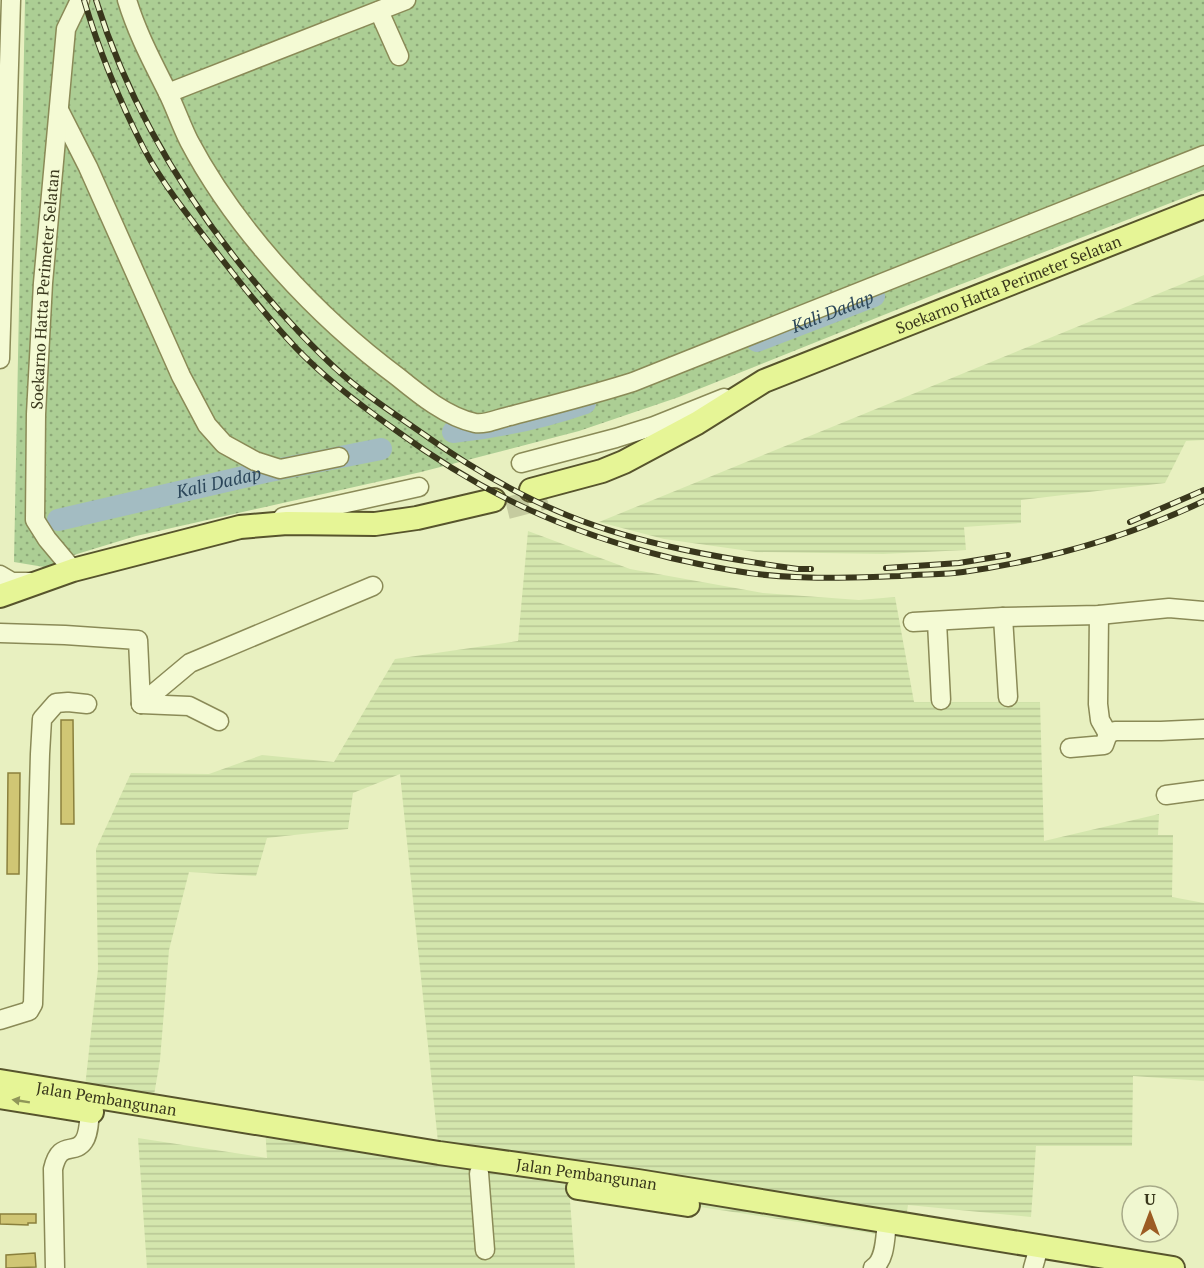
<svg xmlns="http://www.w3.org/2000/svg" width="1204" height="1268" viewBox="0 0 1204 1268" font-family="'PT Serif',serif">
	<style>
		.farmland { fill: url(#farmland-rules) }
		.green { fill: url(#green-dots) }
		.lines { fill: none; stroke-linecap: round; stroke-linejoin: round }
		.river { stroke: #a3bcc2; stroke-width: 22 }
		.building { fill: #d0c674; stroke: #8a803c; stroke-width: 1.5 }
		.major-tunnel { stroke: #c5cb9f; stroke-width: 22; stroke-dasharray: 22 11; stroke-linecap: butt }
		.minor-casing { stroke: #8a8a57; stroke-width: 21 }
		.major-casing { stroke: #57542c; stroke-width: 26 }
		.minor { stroke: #f4fad4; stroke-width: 18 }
		.major { stroke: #e6f596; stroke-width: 22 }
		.rail-casing { stroke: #39371c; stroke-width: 6 }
		.rail { stroke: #f0f7d0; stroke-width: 4; stroke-dasharray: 11; stroke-linecap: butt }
		.oneway { fill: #909659 }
		.labels { text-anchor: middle; stroke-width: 5; stroke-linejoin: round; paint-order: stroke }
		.street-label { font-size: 16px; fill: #39371c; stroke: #f0f7d0 }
		.water-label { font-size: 18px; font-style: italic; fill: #2b4659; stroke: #f0f7d0 }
	</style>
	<defs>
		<pattern id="farmland-rules" width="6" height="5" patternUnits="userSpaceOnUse" patternTransform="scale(1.5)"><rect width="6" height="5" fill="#d4e6ad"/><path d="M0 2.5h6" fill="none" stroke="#b7c694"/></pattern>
		<pattern id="green-dots" width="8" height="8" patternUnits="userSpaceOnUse" patternTransform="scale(1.5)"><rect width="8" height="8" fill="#acce94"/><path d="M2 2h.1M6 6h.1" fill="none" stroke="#8da878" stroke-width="1.8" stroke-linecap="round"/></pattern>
	</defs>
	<rect width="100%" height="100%" fill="#e8f0c0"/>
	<g class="farmland">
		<polygon points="1204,275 1204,440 1186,441 1165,483 1021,500 1021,523 964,527 966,550 883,554 756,552 664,539 599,522"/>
		<polygon points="528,531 630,569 763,593 859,600 895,597 914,702 1040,702 1044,841 1159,814 1158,835 1173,835 1172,897 1204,903 1204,1081 1133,1076 1132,1146 1036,1146 1031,1217 908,1205 903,1238 569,1187 575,1268 147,1268 138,1138 267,1158 265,1126 439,1152 400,774 353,793 348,829 267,838 256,876 189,872 169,950 160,1060 152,1107 84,1096 98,969 96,849 131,773 209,774 262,755 334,762 395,659 518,641"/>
	</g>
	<polygon class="green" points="25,0 1204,0 1204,190 936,294 679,397 579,431 421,472 136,536 64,558 50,568 14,562"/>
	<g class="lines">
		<g class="river">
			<path id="s1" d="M757,341l117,-45"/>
			<path d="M453,432c45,-5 89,-14 132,-29"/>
			<path id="s2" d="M58,520l207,-48 116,-23"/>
		</g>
	</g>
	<g class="building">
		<polygon points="61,720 73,720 74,824 61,824"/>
		<polygon points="8,773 20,773 19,874 7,874"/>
		<polygon points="0,1214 36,1214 36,1223 28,1223 28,1225 0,1224"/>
		<polygon points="35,1253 36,1267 6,1268 6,1255"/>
	</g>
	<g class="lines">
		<polyline class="major-tunnel" points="507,508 547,498"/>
		<g class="minor-casing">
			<g id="minor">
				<path d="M127,0c10,33 25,61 40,91 8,16 14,34 22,50 47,89 128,176 209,236 22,18 49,40 77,46 10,2 25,-5 35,-7 42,-11 82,-21 123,-34l571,-227"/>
				<polyline points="379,11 399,56"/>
				<polyline points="168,93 406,0"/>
				<polyline points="59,110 88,167 181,376 207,425 224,444 255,461 280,469 339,457"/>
				<polyline points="0,359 11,0"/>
				<polyline points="521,463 616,438 654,426 724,398"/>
				<polyline points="283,517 419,487"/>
				<path id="s3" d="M73,570l-26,-31 -12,-19 1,-106 7,-131 23,-254 14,-29"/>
				<polyline points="0,575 12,582 32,582"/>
				<polyline points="1099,615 1098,704 1100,720 1108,734"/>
				<polyline points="1003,617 1008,697"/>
				<polyline points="913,622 1003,617 1099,615 1169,608 1204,611"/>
				<polyline points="937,622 941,700"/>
				<polyline points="0,633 65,635 138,640 141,704"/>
				<polyline points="141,704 190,663 373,586"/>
				<polyline points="141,704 189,706 219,721"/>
				<polyline points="1070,748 1104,745 1108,734 1115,731 1161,731 1204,729"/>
				<polyline points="1166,795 1204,790"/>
				<polyline points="0,1020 29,1011 33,1004 40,754 42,719 56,703 68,702 87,704"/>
				<polyline points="479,1173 485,1250"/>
				<path d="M55,1268l-2,-99c7,-30 21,-13 31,-28 5,-7 5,-21 6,-29"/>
				<path d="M873,1268c13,-8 12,-32 14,-46"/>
				<polyline points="1033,1268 1039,1247"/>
			</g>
		</g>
		<g class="major-casing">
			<g id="major">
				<path id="s4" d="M531,490l71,-19 22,-9 73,-39 67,-42 440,-174"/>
				<polyline points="0,596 73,570 240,527 287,523 375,524 417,518 494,500"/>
				<path id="s5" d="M0,1081l439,72 199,28 535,87"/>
				<polyline points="0,1097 92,1112"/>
				<polyline points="578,1188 688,1205"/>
			</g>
		</g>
		<use href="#minor" class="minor"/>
		<use href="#major" class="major"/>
		<g class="rail-casing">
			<g id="rail">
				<path d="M84,0c15,51 36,102 60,149 21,39 50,74 77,109 24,31 49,63 76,91 29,30 63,56 97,80 89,65 170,103 277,129 41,9 83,18 124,19 35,2 71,0 105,-1 21,-2 43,-1 63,-4 84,-12 165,-35 241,-71"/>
				<path d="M96,0c36,116 101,218 181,308 26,29 53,58 83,81 19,15 39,28 59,42 46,33 96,63 150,85 73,29 151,42 229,53h13"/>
				<polyline points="1130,522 1204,490"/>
				<polyline points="886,568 959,563 1008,555"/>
			</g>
		</g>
		<use href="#rail" class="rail"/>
	</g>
	<defs><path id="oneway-solid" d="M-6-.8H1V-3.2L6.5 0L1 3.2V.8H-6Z" transform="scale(1.5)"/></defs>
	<use class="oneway" href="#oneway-solid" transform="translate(21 1101) rotate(-171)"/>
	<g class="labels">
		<g class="street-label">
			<text dy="6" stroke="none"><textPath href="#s4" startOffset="522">Soekarno Hatta Perimeter Selatan</textPath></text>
			<text dy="6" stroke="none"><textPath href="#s3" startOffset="294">Soekarno Hatta Perimeter Selatan</textPath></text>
			<text dy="6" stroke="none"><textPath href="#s5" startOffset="108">Jalan Pembangunan</textPath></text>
			<text dy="6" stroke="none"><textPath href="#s5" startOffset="594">Jalan Pembangunan</textPath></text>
		</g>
		<g class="water-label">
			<text dy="6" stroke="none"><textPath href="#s1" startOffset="81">Kali Dadap</textPath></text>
			<text dy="6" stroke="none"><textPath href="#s2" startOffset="165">Kali Dadap</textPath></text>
		</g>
	</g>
	<g transform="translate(1150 1214)"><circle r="28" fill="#f0f7d0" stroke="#a7aa88" stroke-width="1.5"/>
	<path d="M0-4.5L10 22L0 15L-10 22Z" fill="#9c5c24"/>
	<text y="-9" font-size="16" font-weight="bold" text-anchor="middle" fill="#39371c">U</text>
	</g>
</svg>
